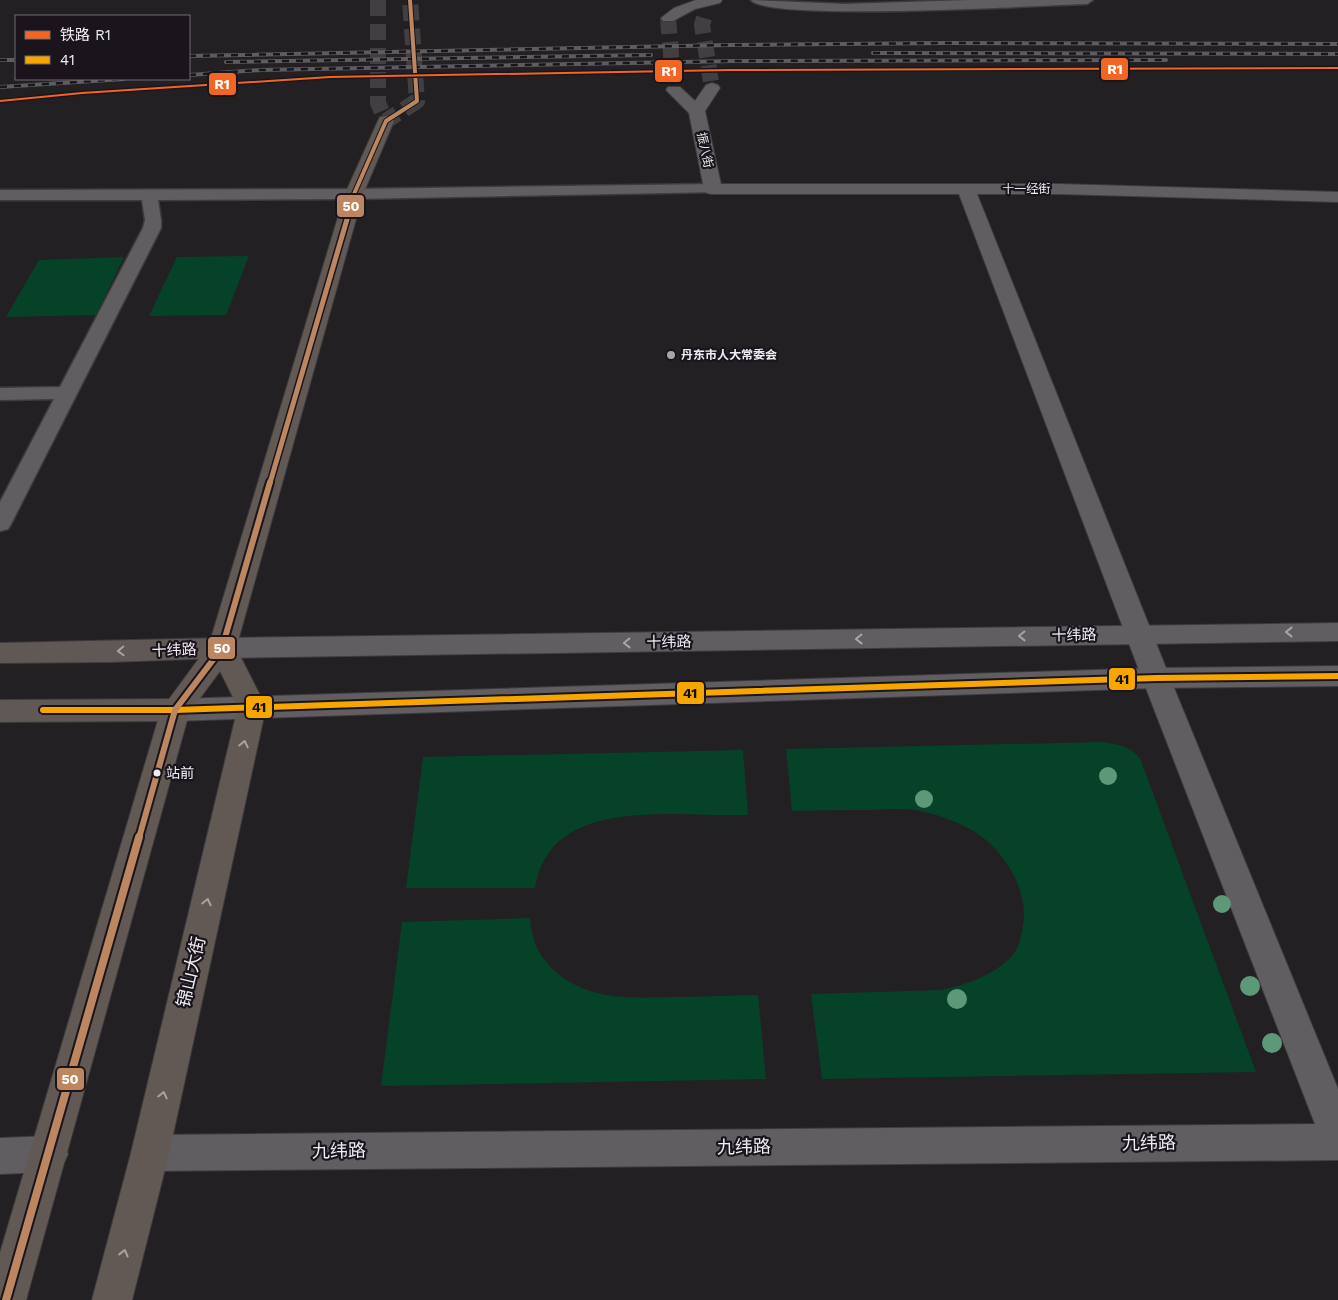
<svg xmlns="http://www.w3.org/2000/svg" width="1338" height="1300" viewBox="0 0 1338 1300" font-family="'Work Sans','Noto Sans SC',sans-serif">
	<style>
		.green { fill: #054228 }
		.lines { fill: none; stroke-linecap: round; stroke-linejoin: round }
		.tertiary-tunnel { stroke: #423f43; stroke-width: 16; stroke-dasharray: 16 8; stroke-linecap: butt }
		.trunk-tunnel { stroke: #423f43; stroke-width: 16; stroke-dasharray: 16 8; stroke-linecap: butt }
		.service-casing { stroke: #3d3b3e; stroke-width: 3 }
		.minor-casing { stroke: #3d3b3e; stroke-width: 2 }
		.tertiary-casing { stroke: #3d3b3e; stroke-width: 2 }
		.primary-casing { stroke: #3d3b3e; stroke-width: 2 }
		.trunk-casing { stroke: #3d3b3e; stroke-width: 2 }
		.service { fill: #615e62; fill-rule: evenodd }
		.minor { fill: #615e62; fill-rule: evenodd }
		.tertiary { fill: #615e62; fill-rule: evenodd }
		.primary { fill: #5f5855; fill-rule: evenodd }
		.trunk { fill: #625954; fill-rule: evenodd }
		.rail-casing { stroke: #5e5c60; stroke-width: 4 }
		.rail { stroke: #1a151d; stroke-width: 2.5; stroke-dasharray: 7; stroke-linecap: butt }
		.bus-1-casing { stroke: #1a151d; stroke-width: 10 }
		.bus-2-far3-casing { stroke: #1a151d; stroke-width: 6 }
		.bus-2-far2-casing { stroke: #1a151d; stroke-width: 8 }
		.bus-2-far1-casing { stroke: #1a151d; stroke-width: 10 }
		.bus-2-casing { stroke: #1a151d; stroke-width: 12 }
		.bus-1 { stroke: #f7a600; stroke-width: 6 }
		.bus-2-far3 { stroke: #bb8660; stroke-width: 4 }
		.bus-2-far2 { stroke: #bb8660; stroke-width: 5 }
		.bus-2-far1 { stroke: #bb8660; stroke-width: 6 }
		.bus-2 { stroke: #bb8660; stroke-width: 8 }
		.rail-1-casing { stroke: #1a151d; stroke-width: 3 }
		.rail-1 { fill: #f26522; fill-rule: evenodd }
		.tree { fill: #5d9878 }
		.oneway { stroke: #a8a5aa }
		.oneway2 { stroke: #a8a2a4 }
		.oneway3 { stroke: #a9a2a3 }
		.poi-dot { fill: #a8a5aa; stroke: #1a151d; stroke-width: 2 }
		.bus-dot { fill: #f0ecf2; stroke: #1a151d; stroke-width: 2 }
		.labels { text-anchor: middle; stroke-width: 4.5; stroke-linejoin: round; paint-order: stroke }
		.far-street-label { font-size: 12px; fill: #f0ecf2; stroke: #1a151d }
		.far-poi-label { font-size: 12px; font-weight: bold; fill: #f0ecf2; stroke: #1a151d; text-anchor: start }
		.bus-label { font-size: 14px; fill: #f0ecf2; stroke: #1a151d; text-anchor: start }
		.street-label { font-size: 15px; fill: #f0ecf2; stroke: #1a151d }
		.near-street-label { font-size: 18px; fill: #f0ecf2; stroke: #1a151d }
		.line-badge { stroke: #1a151d; stroke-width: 2 }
		.badge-label { font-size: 14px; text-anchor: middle; font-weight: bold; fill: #fff }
		.pale-badge-label { font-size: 14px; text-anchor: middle; font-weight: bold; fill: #111 }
	</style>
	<rect width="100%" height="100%" fill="#232024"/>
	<g class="green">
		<polygon points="249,256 226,315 149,316 177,257"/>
		<polygon points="124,257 96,315 6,317 39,260"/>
		<path d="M1102,742c14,2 33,5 39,19l115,311 -434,7 -11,-85 130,-4c25,-5 53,-15 71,-34 6,-7 8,-16 10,-25 10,-41 -21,-88 -58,-105 -12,-6 -26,-11 -39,-14 -17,-4 -36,-3 -53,-2 -27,0 -53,0 -80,1l-6,-62z"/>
		<path d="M743,750l5,65c-23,0 -46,0 -69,-1 -58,0 -132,2 -144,74h-129l17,-131z"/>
		<path d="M530,918c2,46 40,73 84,78 22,3 45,1 68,1 25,-1 51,-1 76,-2l8,84 -385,7 21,-164z"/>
	</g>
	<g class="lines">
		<g class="tertiary-tunnel">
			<polyline points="668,18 674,90"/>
			<polyline points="704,18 702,25 712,88"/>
		</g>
		<polyline class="trunk-tunnel" points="378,0 378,103 386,121 417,101 410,0"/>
		<g class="service-casing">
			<g id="service">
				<path d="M751,0l93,4 125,-4h124l-6,4c-43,1 -319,18 -336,-4z"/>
				<polygon points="713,184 719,186 721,189 719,192 354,199 158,200 161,220 161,228 11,524 8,529 0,531 0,502 54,399 0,400 0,388 60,387 143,228 145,220 142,200 0,200 0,190 354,189"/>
			</g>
		</g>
		<g class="minor-casing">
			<g id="minor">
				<polygon points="713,184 1059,184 1338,192 1338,202 1059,194 977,194 1170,678 1338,1089 1338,1160 150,1171 137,1166 131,1153 137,1140 150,1135 1315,1124 1142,678 959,194 713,194 707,193 704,189 707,185"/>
				<polygon points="49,1136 62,1141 68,1154 62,1167 49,1172 0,1174 0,1138"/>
			</g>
		</g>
		<g class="tertiary-casing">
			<g id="tertiary">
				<polygon points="696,0 722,0 720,3 695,9 673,21 663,21 661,18 674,8"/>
				<polygon points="712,83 718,85 720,88 705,111 722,189 719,193 713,194 707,193 704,189 689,113 666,90 668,87 680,87 695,101 706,85"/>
				<polygon points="1338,623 1338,641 222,658 212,655 208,648 212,641 222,638"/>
				<polygon points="1338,666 1338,686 1156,688 175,721 165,718 161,710 165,702 175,699 1156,668"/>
			</g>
		</g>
		<g class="primary-casing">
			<g id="primary">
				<polygon points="222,638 232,641 236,648 232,655 222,658 111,662 0,663 0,643"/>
				<polygon points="175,699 185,702 189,710 185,718 175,721 0,722 0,700"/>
			</g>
		</g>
		<g class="trunk-casing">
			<polygon id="trunk" points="386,116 392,117 394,121 363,194 236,648 266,707 169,1153 132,1300 92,1300 131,1153 238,707 220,671 189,713 26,1300 0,1300 0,1253 161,710 209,645 345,194 378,121 380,117"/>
		</g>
		<use href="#service" class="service"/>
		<use href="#minor" class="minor"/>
		<use href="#tertiary" class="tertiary"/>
		<use href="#primary" class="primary"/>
		<use href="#trunk" class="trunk"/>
		<g class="rail-casing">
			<g id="rail">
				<polyline points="873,53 1338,54"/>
				<polyline points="189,56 730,45 946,43 1338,44"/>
				<polyline points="0,60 16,60"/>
				<polyline points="226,62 651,55"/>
				<polyline points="189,75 260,70 734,61 1166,60"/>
				<polyline points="0,87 124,79"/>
				<polyline points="0,101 82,93 330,77 729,70 1338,68"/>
			</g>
		</g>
		<use href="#rail" class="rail"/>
		<g class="bus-1-casing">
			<polyline id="bus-1" points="43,710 175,710 1156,678 1338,676"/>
		</g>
		<g class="bus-2-far3-casing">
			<polyline id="bus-2-far3" points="349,210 354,194 386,121 417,101 410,0"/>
		</g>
		<g class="bus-2-far2-casing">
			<polyline id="bus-2-far2" points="270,483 350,209"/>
		</g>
		<g class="bus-2-far1-casing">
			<polyline id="bus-2-far1" points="139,838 175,710 222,648 270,482"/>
		</g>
		<g class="bus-2-casing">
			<polyline id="bus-2" points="6,1300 139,837"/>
		</g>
		<use href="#bus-1" class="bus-1"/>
		<use href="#bus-2-far3" class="bus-2-far3"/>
		<use href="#bus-2-far2" class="bus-2-far2"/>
		<use href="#bus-2-far1" class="bus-2-far1"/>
		<use href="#bus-2" class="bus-2"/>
		<g class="rail-1-casing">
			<polygon id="rail-1" points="1338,67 1338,69 729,71 330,78 82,94 0,102 0,100 82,92 330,76 729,69"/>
		</g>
		<use href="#rail-1" class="rail-1"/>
	</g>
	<g class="tree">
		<circle cx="1108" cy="776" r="9"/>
		<circle cx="924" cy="799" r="9"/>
		<circle cx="1222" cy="904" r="9"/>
		<circle cx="1250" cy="986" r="10"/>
		<circle cx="957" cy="999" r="10"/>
		<circle cx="1272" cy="1043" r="10"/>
	</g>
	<defs><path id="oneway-chevron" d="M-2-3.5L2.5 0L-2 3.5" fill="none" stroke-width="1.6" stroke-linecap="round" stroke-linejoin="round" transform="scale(1.25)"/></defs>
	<g class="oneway">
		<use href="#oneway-chevron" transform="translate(1289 632) rotate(180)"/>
		<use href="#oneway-chevron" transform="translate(1022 636) rotate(179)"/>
		<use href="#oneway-chevron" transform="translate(859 639) rotate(179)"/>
		<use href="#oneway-chevron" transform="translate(627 643) rotate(179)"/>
	</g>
	<use class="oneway2" href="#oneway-chevron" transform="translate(121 651) rotate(178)"/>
	<g class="oneway3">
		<use href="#oneway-chevron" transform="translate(244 744) rotate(-78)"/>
		<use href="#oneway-chevron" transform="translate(207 902) rotate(-77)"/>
		<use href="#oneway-chevron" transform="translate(163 1095) rotate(-77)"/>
		<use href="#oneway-chevron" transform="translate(124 1253) rotate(-76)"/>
	</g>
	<circle class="poi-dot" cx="671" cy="355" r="5"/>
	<circle class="bus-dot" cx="157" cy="773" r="4.5"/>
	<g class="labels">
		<g class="far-street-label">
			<text transform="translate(705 150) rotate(78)" y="4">振八街</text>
			<text x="1026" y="193">十一经街</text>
		</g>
		<g class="far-poi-label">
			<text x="681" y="359">丹东市人大常委会</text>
		</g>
		<g class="bus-label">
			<text x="166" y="778">站前</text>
		</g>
		<g class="street-label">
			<text transform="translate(1074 635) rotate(-1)" y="5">十纬路</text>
			<text transform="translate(669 642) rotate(-1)" y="5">十纬路</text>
			<text transform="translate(174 650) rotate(-2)" y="5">十纬路</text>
		</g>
		<g class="near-street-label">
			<text transform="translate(191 972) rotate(-77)" y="6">锦山大街</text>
			<text transform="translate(1149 1143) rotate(-1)" y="6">九纬路</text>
			<text transform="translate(744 1147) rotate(-1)" y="6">九纬路</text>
			<text transform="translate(339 1151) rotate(-1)" y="6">九纬路</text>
		</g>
	</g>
	<g class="line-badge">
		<rect x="1100" y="57" width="29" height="24" rx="5" fill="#f26522"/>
		<rect x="654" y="59" width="29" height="24" rx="5" fill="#f26522"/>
		<rect x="208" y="72" width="29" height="24" rx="5" fill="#f26522"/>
		<rect x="336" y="194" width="29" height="24" rx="5" fill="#bb8660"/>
		<rect x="207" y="636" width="29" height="24" rx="5" fill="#bb8660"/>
		<rect x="1108" y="667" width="28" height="24" rx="5" fill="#f7a600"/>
		<rect x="676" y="681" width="29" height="24" rx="5" fill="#f7a600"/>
		<rect x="245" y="695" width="28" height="24" rx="5" fill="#f7a600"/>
		<rect x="56" y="1067" width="29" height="24" rx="5" fill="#bb8660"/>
	</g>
	<g class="badge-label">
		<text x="1115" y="74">R1</text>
		<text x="669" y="76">R1</text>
		<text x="222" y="89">R1</text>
		<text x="351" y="211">50</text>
		<text x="222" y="653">50</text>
		<text x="70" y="1084">50</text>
	</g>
	<g class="pale-badge-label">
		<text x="1122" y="684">41</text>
		<text x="690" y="698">41</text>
		<text x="259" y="712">41</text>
	</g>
	<rect x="15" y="15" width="175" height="65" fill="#1a151d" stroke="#706b72"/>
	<rect x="25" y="31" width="25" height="8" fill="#f26522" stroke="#706b72"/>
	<text x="60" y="40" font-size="15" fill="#f0ecf2">铁路 R1</text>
	<rect x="25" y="56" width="25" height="8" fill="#f7a600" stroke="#706b72"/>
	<text x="60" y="65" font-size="15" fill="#f0ecf2">41</text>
</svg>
